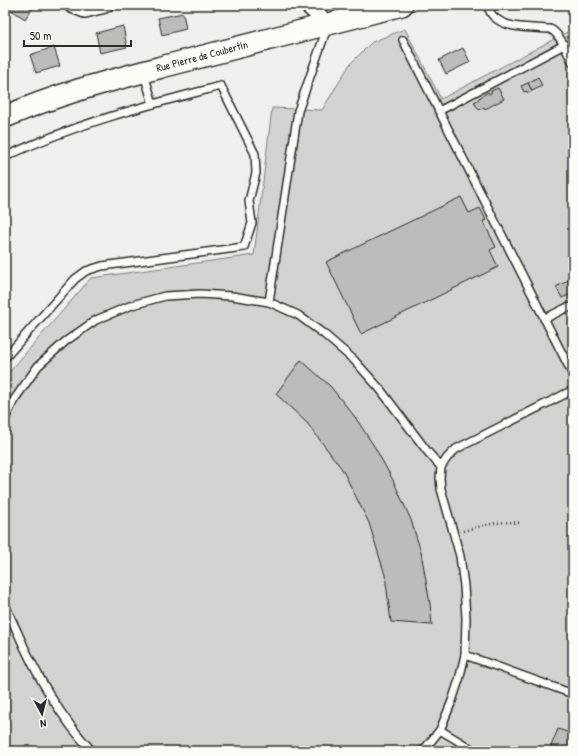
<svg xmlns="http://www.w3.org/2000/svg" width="578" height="756" viewBox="0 0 578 756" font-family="'Patrick Hand',sans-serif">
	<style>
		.garden { fill: #d3d2cf; stroke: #7f7e7d }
		.building { fill: #bdbcb8; stroke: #2b2b2b }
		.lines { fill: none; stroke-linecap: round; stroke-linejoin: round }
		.lane-casing { stroke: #2b2b2b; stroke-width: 10 }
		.street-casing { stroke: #2b2b2b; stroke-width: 18 }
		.secondary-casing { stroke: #2b2b2b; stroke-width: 24 }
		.path { stroke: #2b2b2b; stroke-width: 2.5; stroke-dasharray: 1 3; stroke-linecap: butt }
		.lane { stroke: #fdfcf7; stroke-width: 7 }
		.street { stroke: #fdfcf7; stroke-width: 15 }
		.secondary { stroke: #fdfcf7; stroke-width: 21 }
		.labels { text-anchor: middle; stroke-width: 3; stroke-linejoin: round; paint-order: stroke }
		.street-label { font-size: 11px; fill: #2b2b2b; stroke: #fdfcf7 }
	</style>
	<rect width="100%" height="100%" fill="#f0efeb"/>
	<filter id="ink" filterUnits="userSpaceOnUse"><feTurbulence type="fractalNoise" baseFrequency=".025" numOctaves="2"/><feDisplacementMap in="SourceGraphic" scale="8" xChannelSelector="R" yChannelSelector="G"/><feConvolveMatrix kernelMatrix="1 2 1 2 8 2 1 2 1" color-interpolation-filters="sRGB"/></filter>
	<g filter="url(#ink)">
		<polygon class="garden" points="405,29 441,99 573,29 573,751 5,751 5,377 91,278 254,255 272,108 322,110 350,64 372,42"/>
		<g class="building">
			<polygon points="5,5 35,5 25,19 5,6"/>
			<polygon points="183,13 186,29 162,35 158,18"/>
			<polygon points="123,26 127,47 100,53 96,33"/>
			<polygon points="54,47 60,66 36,73 30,55"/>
			<polygon points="463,48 470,62 446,74 439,60"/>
			<polygon points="538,77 542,86 532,91 528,83"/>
			<polygon points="528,83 532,91 528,93 527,91 524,92 521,86"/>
			<polygon points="498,88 504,99 485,109 484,107 479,110 474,102 479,99 479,98 488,92 489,94 491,93 491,91"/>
			<polygon points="461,197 469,213 480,208 486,220 483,221 496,247 490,250 498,267 361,334 326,262"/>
			<polygon points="573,278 573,293 562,298 556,287"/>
			<polygon points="301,360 330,386 355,417 374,446 393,480 411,520 421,552 430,604 432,625 391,622 385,575 369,523 342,469 307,423 276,394"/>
			<polygon points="558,729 573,734 573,751 549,751"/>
		</g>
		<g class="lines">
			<g class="lane-casing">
				<g id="lane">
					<path d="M487,5c2,4 3,8 6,11 14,14 39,11 57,13 11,5 17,24 23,34"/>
					<polyline points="403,40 573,375"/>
					<polyline points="144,74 153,104"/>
					<polyline points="439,111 564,45"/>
					<path d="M5,157c69,-33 143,-52 216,-71l34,68 1,19 -7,28 3,22 -8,24 -142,19 -16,5 -11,8 -70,79"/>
					<polyline points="269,302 298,315 325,335 354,360 380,389 427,451 441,467"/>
					<polyline points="544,319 566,308 573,307"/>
					<polyline points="5,419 14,400 38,366 66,341 96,320 132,305 165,296 200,294 232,296 269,302 298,111 327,28"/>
					<path d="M5,604c3,8 7,17 11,25 19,44 43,87 76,122"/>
					<polyline points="465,655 573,694"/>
					<polyline points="440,730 475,751"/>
					<polyline points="423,751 440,730 452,701 459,680 465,655 466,618 464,586 460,556 441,489 440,478 441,467 447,458 456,449 573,390"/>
				</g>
			</g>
			<g class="street-casing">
				<g id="street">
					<polyline points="72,5 85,10 105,5"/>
					<polyline points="307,5 328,24"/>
				</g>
			</g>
			<g class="secondary-casing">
				<path id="secondary" d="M5,117c54,-24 111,-38 168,-53 76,-20 153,-39 229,-59"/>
			</g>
			<path class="path" d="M463,531c19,-5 37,-11 57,-8"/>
			<use href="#lane" class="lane"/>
			<use href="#street" class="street"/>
			<use href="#secondary" class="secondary"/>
		</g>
	</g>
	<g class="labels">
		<g class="street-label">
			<text transform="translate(202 56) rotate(-15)" y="4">Rue Pierre de Coubertin</text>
		</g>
	</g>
	<rect width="578" height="756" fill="none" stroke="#fdfcf7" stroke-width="20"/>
	<rect x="10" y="10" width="558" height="736" fill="none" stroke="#2b2b2b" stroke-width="1.5" filter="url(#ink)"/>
	<g transform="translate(42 714) rotate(173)" stroke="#fdfcf7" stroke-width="3" paint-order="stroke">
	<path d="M0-3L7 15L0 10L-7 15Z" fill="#2b2b2b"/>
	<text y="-6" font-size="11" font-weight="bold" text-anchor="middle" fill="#2b2b2b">N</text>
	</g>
	<path d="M24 40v6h107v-6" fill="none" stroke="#2b2b2b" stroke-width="2"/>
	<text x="30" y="40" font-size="12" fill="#2b2b2b" stroke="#fdfcf7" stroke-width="3" paint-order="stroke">50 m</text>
</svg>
